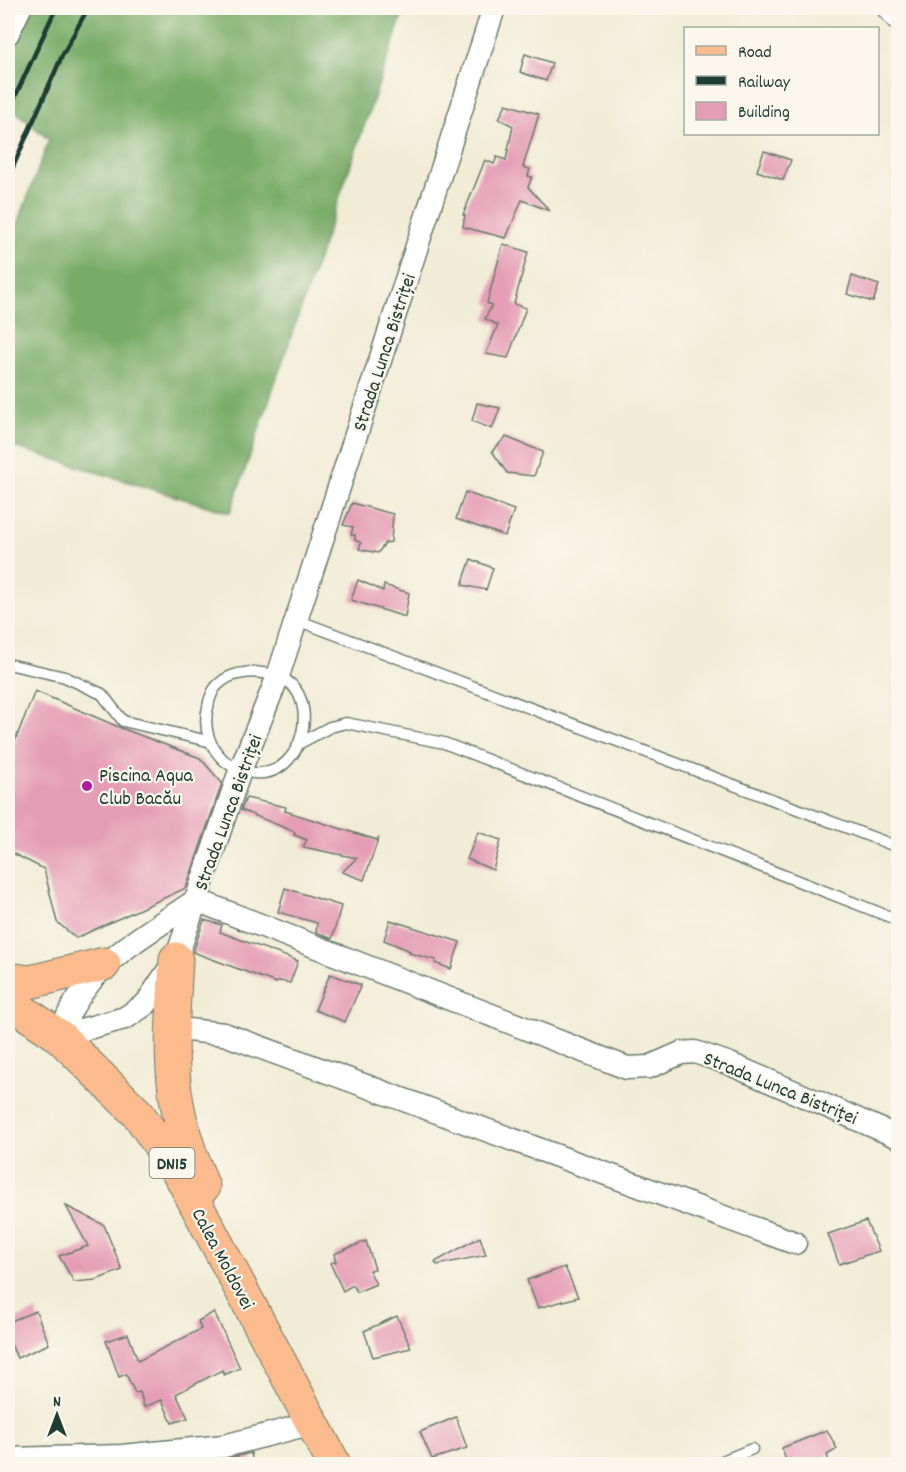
<svg xmlns="http://www.w3.org/2000/svg" width="906" height="1472" viewBox="0 0 906 1472" font-family="Dekko,sans-serif">
	<style>
		.forest { fill: #78ab67; stroke: #4c744e; stroke-width: 1.5 }
		.building { fill: #e59db6 }
		.lines { fill: none; stroke-linecap: round; stroke-linejoin: round }
		.lane-casing { stroke: #687a6c; stroke-width: 13 }
		.street-casing { stroke: #687a6c; stroke-width: 25 }
		.primary-casing { stroke: #687a6c; stroke-width: 35 }
		.lane { stroke: #fff; stroke-width: 10 }
		.street { stroke: #fff; stroke-width: 22 }
		.primary { stroke: #fbbb8d; stroke-width: 33 }
		.rail { stroke: #1f3d34; stroke-width: 4.5 }
		.poi-dot { fill: #b5179e; stroke: #fbf7ec; stroke-width: 2 }
		.labels { text-anchor: middle; stroke-width: 4.5; stroke-linejoin: round; paint-order: stroke }
		.shield { fill: #fbf7ec; stroke: #61756b; stroke-width: 1.5 }
		.shield-label { font-size: 18px; font-weight: bold; fill: #1f3d34 }
		.street-label { font-size: 20px; fill: #1f3d34; stroke: #fbf7ec }
		.poi-label { font-size: 20px; fill: #1f3d34; stroke: #fbf7ec; text-anchor: start }
	</style>
	<rect width="100%" height="100%" fill="#fbf7ec"/>
	<filter id="ink" filterUnits="userSpaceOnUse"><feTurbulence type="fractalNoise" baseFrequency=".0167" numOctaves="2"/><feDisplacementMap in="SourceGraphic" scale="12" xChannelSelector="R" yChannelSelector="G"/><feConvolveMatrix kernelMatrix="1 2 1 2 8 2 1 2 1" color-interpolation-filters="sRGB"/></filter>
	<filter id="wash" filterUnits="userSpaceOnUse"><feTurbulence type="fractalNoise" baseFrequency=".008" numOctaves="4" result="noise"/><feDisplacementMap in="SourceGraphic" scale="24" xChannelSelector="R" yChannelSelector="G"/><feGaussianBlur stdDeviation="1.35" result="paint"/><feColorMatrix in="noise" values="0 0 0 0 0 0 0 0 0 0 0 0 0 0 0 0 0 1.4 0 .05"/><feComposite in="paint" operator="in"/></filter>
	<g filter="url(#wash)">
		<rect width="100%" height="100%" fill="#f1ecd5"/>
		<polygon class="forest" points="22,8 405,8 230,513 8,445 8,250 49,140 8,105 8,41"/>
		<g id="blocks">
			<g class="building">
				<polygon points="525,54 552,63 546,81 520,72"/>
				<polygon points="506,104 539,114 523,167 530,169 528,176 532,177 528,187 550,211 522,200 506,238 463,227 465,215 463,215 485,160 494,164 497,157 506,160 513,126 499,119"/>
				<polygon points="764,151 791,160 783,180 757,171"/>
				<polygon points="503,244 528,252 514,304 526,308 508,358 486,354 498,325 485,319 492,305 487,303"/>
				<polygon points="852,276 879,285 873,302 847,294"/>
				<polygon points="477,403 500,408 492,429 472,421"/>
				<polygon points="506,437 543,452 534,476 507,473 492,451"/>
				<polygon points="465,492 514,510 505,536 456,519"/>
				<polygon points="352,503 393,514 391,542 385,543 378,553 359,549 361,543 355,540 355,535 351,535 353,527 343,525"/>
				<polygon points="471,559 493,568 486,590 462,585"/>
				<polygon points="358,580 383,591 384,585 409,593 405,617 351,600"/>
				<polygon points="35,691 121,728 200,758 222,783 186,888 76,938 57,922 44,869 8,851 8,758"/>
				<polygon points="246,798 286,807 285,811 377,840 379,837 364,880 342,872 357,858 303,847 307,840 294,835 295,832 241,810"/>
				<polygon points="478,832 501,840 493,870 467,859"/>
				<polygon points="285,888 341,906 332,939 316,932 317,923 278,912"/>
				<polygon points="204,920 222,925 220,932 298,961 290,983 280,981 276,983 193,952"/>
				<polygon points="390,920 460,942 451,969 435,963 436,960 409,953 410,951 384,940"/>
				<polygon points="330,974 361,985 345,1022 315,1010"/>
				<polygon points="66,1206 104,1225 122,1270 96,1280 74,1282 59,1256 88,1246"/>
				<polygon points="866,1221 879,1251 839,1264 828,1234"/>
				<polygon points="480,1237 486,1255 437,1265 435,1262"/>
				<polygon points="366,1241 375,1269 369,1270 376,1284 357,1292 353,1285 343,1291 330,1263 336,1262 334,1254"/>
				<polygon points="565,1267 578,1297 538,1308 527,1280"/>
				<polygon points="36,1311 49,1344 17,1358 8,1337 8,1322"/>
				<polygon points="214,1312 240,1368 224,1375 222,1370 176,1394 188,1418 172,1423 162,1400 144,1407 140,1392 135,1393 126,1374 119,1377 106,1341 128,1334 138,1361 201,1329 198,1321"/>
				<polygon points="397,1316 411,1348 373,1357 364,1331"/>
				<polygon points="456,1417 467,1448 432,1459 420,1432"/>
				<polygon points="827,1430 837,1449 827,1455 830,1464 787,1464 782,1448"/>
				<polygon points="251,1453 253,1464 182,1464 225,1459"/>
			</g>
		</g>
	</g>
	<g filter="url(#ink)">
		<use href="#blocks" fill-opacity="0" stroke="#687a6c" stroke-width="1.5"/>
		<g class="lines">
			<g class="lane-casing">
				<g id="lane">
					<polyline points="297,620 898,847"/>
					<polyline points="8,664 65,677 102,694 123,721 208,741"/>
					<path d="M254,672c7,1 16,1 23,4 33,11 32,55 16,78 -10,14 -22,21 -39,19 -33,-4 -54,-33 -46,-66 1,-8 5,-19 12,-24 10,-9 21,-10 34,-11z"/>
					<polyline points="300,743 330,727 346,723 444,743 898,920"/>
					<polyline points="715,1464 752,1449"/>
				</g>
			</g>
			<g class="street-casing">
				<g id="street">
					<polyline points="888,8 898,19"/>
					<polyline points="8,33 20,8"/>
					<polyline points="196,900 627,1068 649,1067 681,1053 695,1052 730,1064 898,1137"/>
					<polyline points="172,1032 188,1030 224,1034 795,1243"/>
					<polyline points="59,1036 125,1018 146,1004 176,959 240,771 278,676 494,8"/>
					<path d="M59,1036c27,-72 78,-95 137,-136"/>
					<polyline points="8,1459 122,1456 224,1446 313,1423"/>
				</g>
			</g>
			<g class="primary-casing">
				<g id="primary">
					<path d="M176,959c-2,47 -8,98 1,144 5,29 15,57 26,84"/>
					<polyline points="8,979 30,982 104,964"/>
					<polyline points="8,1001 59,1036 139,1115 182,1178 334,1464"/>
				</g>
			</g>
			<use href="#lane" class="lane"/>
			<use href="#street" class="street"/>
			<use href="#primary" class="primary"/>
			<g class="rail">
				<polyline points="8,112 56,8"/>
				<polyline points="8,178 62,56 88,8"/>
			</g>
		</g>
	</g>
	<circle class="poi-dot" cx="87" cy="786" r="6"/>
	<g class="labels">
		<rect class="shield" x="149.5" y="1148" width="45" height="30" rx="4.5"/>
		<g class="shield-label">
			<text x="172" y="1169">DN15</text>
		</g>
		<g class="street-label">
			<text transform="translate(383 352) rotate(-72)" y="7">Strada Lunca Bistriței</text>
			<text transform="translate(227 812) rotate(-70)" y="7">Strada Lunca Bistriței</text>
			<text transform="translate(781 1087) rotate(22)" y="7">Strada Lunca Bistriței</text>
			<text transform="translate(224 1258) rotate(62)" y="7">Calea Moldovei</text>
		</g>
		<g class="poi-label">
			<text x="99" y="781">Piscina Aqua<tspan x="99" dy="23">Club Bacău</tspan></text>
		</g>
	</g>
	<rect width="906" height="1472" fill="none" stroke="#fbf7ec" stroke-width="30"/>
	<rect x="684" y="27" width="195" height="108" fill="#fbf7ec" stroke="#a3ada2" stroke-width="1.5"/>
	<rect x="696" y="46" width="30" height="9" fill="#fbbb8d" stroke="#a3ada2" stroke-width="1.5"/>
	<text x="738" y="57" font-size="18" fill="#1f3d34">Road</text>
	<rect x="696" y="76" width="30" height="9" fill="#1f3d34" stroke="#a3ada2" stroke-width="1.5"/>
	<text x="738" y="87" font-size="18" fill="#1f3d34">Railway</text>
	<rect x="696" y="102" width="30" height="18" fill="#e59db6" stroke="#a3ada2" stroke-width="1.5"/>
	<text x="738" y="117" font-size="18" fill="#1f3d34">Building</text>
	<g transform="translate(57 1415)" stroke="#fbf7ec" stroke-width="4.5" paint-order="stroke">
	<path d="M0-4.5L10 22L0 15L-10 22Z" fill="#1f3d34"/>
	<text y="-9" font-size="16" font-weight="bold" text-anchor="middle" fill="#1f3d34">N</text>
	</g>
</svg>
